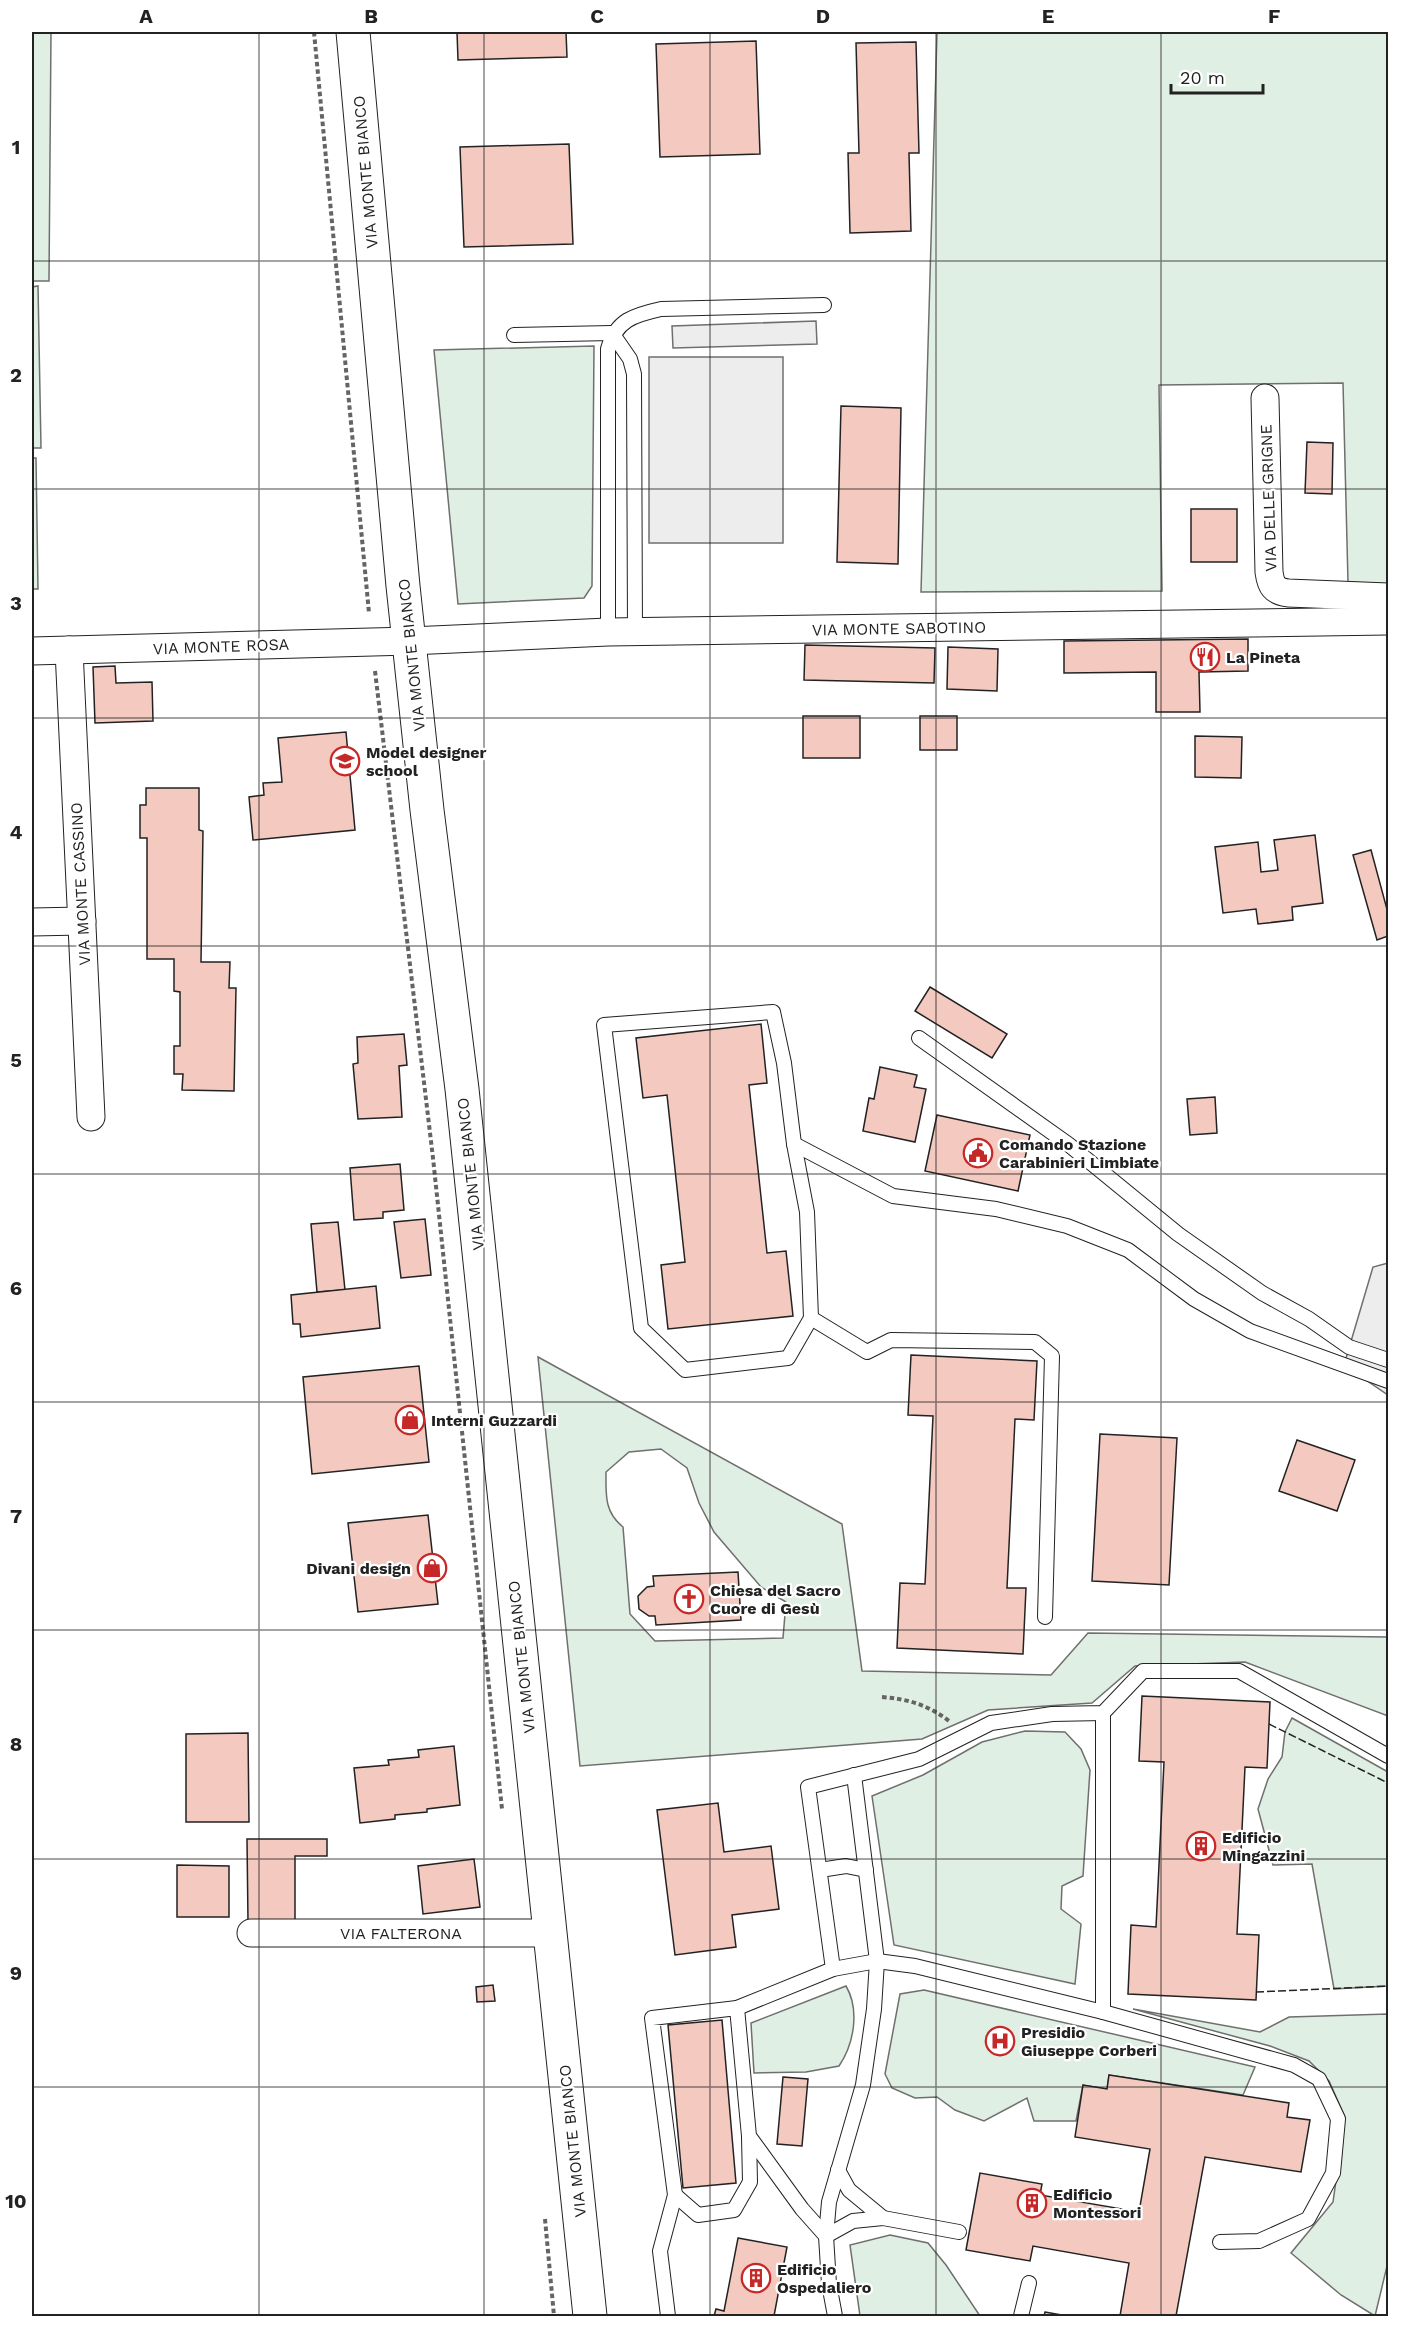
<svg xmlns="http://www.w3.org/2000/svg" width="1420" height="2348" viewBox="0 0 1420 2348" font-family="'Work Sans',sans-serif">
	<style>
		.green { fill: #e0efe3; stroke: #6f6f6f; stroke-width: 1.5; fill-rule: evenodd }
		.parking { fill: #ededed; stroke: #6f6f6f; stroke-width: 1.5 }
		.building { fill: #f3c9c0; stroke: #222; stroke-width: 1.5 }
		.lines { fill: none; stroke-linecap: round; stroke-linejoin: round }
		.service-casing { stroke: #222; stroke-width: 16 }
		.minor-casing { stroke: #222; stroke-width: 29 }
		.primary-casing { stroke: #222; stroke-width: 35 }
		.path { stroke: #646464; stroke-width: 4; stroke-dasharray: 4.5 3; stroke-linecap: butt }
		.service { stroke: #fff; stroke-width: 14 }
		.minor { stroke: #fff; stroke-width: 27 }
		.primary { stroke: #fff; stroke-width: 33 }
		.fence { stroke: #222; stroke-width: 1.5; stroke-dasharray: 8 3; stroke-linecap: butt }
		.grid { fill: none; stroke: #222; stroke-width: 1.5; stroke-opacity: 0.55 }
		.labels { text-anchor: middle; stroke-width: 4.5; stroke-linejoin: round; paint-order: stroke }
		.street-label { font-size: 16px; fill: #222; stroke: #fff }
		.poi-label { font-size: 16px; font-weight: bold; fill: #222; stroke: #fff; text-anchor: start }
		.neatline { fill: none; stroke: #222; stroke-width: 2 }
		.grid-label { font-size: 20px; text-anchor: middle; font-weight: bold; fill: #222 }
	</style>
	<rect width="100%" height="100%" fill="#fff"/>
	<g class="green">
		<polygon points="32,32 51,32 49,281 32,281"/>
		<polygon points="937,32 1388,32 1388,585 1348,582 1343,383 1159,385 1162,591 921,592"/>
		<polygon points="38,286 41,448 32,448 32,287"/>
		<polygon points="594,346 592,586 584,598 458,604 434,350"/>
		<polygon points="32,458 36,458 38,589 32,589"/>
		<path d="M538,1357l304,167 20,147 189,4 37,-42 300,4v79l-143,-54 -110,4 -43,37 -104,7 -66,29 -342,27zM661,1449l26,19 12,35 15,29 47,55 25,15 -3,36 -128,3 -25,-27 -7,-87c-19,-15 -17,-33 -17,-55l23,-20z"/>
		<polygon points="1292,1718 1388,1772 1388,1986 1334,1989 1312,1864 1273,1865 1258,1809 1268,1779 1282,1757 1285,1732"/>
		<polygon points="1025,1731 1065,1732 1081,1749 1090,1770 1083,1876 1062,1886 1061,1909 1081,1924 1075,1984 894,1945 872,1796 923,1775 982,1742"/>
		<path d="M846,1986c14,24 8,58 -7,80l-33,6 -52,1 -3,-50z"/>
		<polygon points="924,1990 1255,2067 1243,2095 1109,2075 1107,2089 1083,2085 1076,2121 1034,2121 1027,2098 984,2121 955,2110 937,2097 915,2098 892,2088 885,2074 900,1994"/>
		<polygon points="1133,2009 1260,2032 1289,2017 1388,2014 1388,2262 1375,2316 1341,2295 1291,2253 1333,2202 1345,2117 1329,2081 1309,2061 1270,2046"/>
		<polygon points="890,2235 928,2243 946,2265 980,2316 860,2316 850,2245"/>
	</g>
	<g class="parking">
		<polygon points="816,321 817,344 673,348 672,326"/>
		<rect x="649" y="357" width="134" height="186"/>
		<polygon points="1388,1263 1388,1395 1344,1365 1373,1267"/>
	</g>
	<g class="building">
		<polygon points="457,32 566,32 567,57 458,60"/>
		<polygon points="756,41 760,154 660,157 656,44"/>
		<polygon points="916,42 919,153 909,153 911,231 850,233 848,153 859,153 856,43"/>
		<polygon points="569,144 573,244 464,247 460,147"/>
		<polygon points="841,406 901,408 898,564 837,562"/>
		<polygon points="1307,442 1333,443 1332,494 1305,493"/>
		<rect x="1191" y="509" width="46" height="53"/>
		<polygon points="1248,639 1248,671 1199,672 1200,712 1156,712 1156,672 1064,673 1064,641"/>
		<polygon points="805,645 935,648 934,683 804,680"/>
		<polygon points="948,647 998,649 997,691 947,689"/>
		<polygon points="115,666 116,683 152,682 153,721 95,723 93,667"/>
		<rect x="803" y="716" width="57" height="42"/>
		<rect x="920" y="716" width="37" height="34"/>
		<polygon points="346,732 355,830 253,840 249,797 264,795 263,783 282,782 278,738"/>
		<polygon points="1195,736 1242,737 1241,778 1195,777"/>
		<polygon points="146,788 199,788 199,830 203,831 201,962 230,962 229,988 236,988 234,1091 182,1090 183,1074 174,1074 174,1046 180,1046 180,992 174,991 174,959 147,959 147,838 140,838 140,805 146,805"/>
		<polygon points="1315,835 1323,903 1292,907 1293,920 1258,924 1256,909 1223,913 1215,847 1258,842 1261,872 1278,870 1274,840"/>
		<polygon points="1371,850 1388,913 1388,936 1377,940 1353,855"/>
		<polygon points="930,987 1007,1034 992,1058 915,1011"/>
		<polygon points="761,1024 767,1083 749,1085 767,1253 786,1251 793,1316 668,1329 661,1265 685,1262 667,1095 643,1098 636,1038"/>
		<polygon points="404,1034 407,1065 399,1066 402,1117 358,1119 353,1064 358,1063 357,1037"/>
		<polygon points="880,1067 917,1075 914,1087 926,1089 915,1142 863,1131 869,1098 874,1099"/>
		<polygon points="1215,1097 1217,1133 1190,1135 1187,1099"/>
		<polygon points="937,1115 1030,1135 1018,1191 925,1171"/>
		<polygon points="400,1164 404,1210 383,1212 383,1218 354,1220 350,1168"/>
		<polygon points="425,1219 431,1275 401,1278 394,1222"/>
		<polygon points="338,1222 345,1290 317,1292 311,1224"/>
		<polygon points="376,1286 380,1328 301,1337 300,1324 293,1324 291,1295"/>
		<polygon points="911,1355 1037,1361 1034,1420 1015,1419 1007,1588 1026,1588 1023,1654 897,1648 900,1583 925,1584 933,1416 908,1415"/>
		<polygon points="419,1366 429,1462 312,1474 303,1377"/>
		<polygon points="1100,1434 1177,1438 1169,1585 1092,1581"/>
		<polygon points="1297,1440 1355,1460 1337,1511 1279,1491"/>
		<polygon points="428,1515 438,1604 358,1612 348,1523"/>
		<polygon points="738,1572 741,1620 656,1625 655,1616 649,1616 639,1609 638,1596 647,1587 654,1586 653,1576"/>
		<polygon points="1142,1696 1270,1702 1267,1768 1245,1767 1237,1934 1259,1935 1256,2000 1128,1994 1131,1925 1156,1927 1164,1762 1139,1761"/>
		<polygon points="248,1733 249,1822 186,1822 186,1734"/>
		<polygon points="454,1746 460,1805 427,1809 427,1812 395,1815 395,1819 360,1823 354,1768 389,1765 388,1760 419,1757 418,1750"/>
		<polygon points="718,1803 724,1852 771,1846 779,1909 732,1915 736,1947 675,1955 657,1810"/>
		<polygon points="247,1839 327,1839 327,1856 295,1856 295,1922 248,1922"/>
		<polygon points="474,1859 480,1907 423,1914 418,1866"/>
		<polygon points="177,1865 229,1866 229,1917 177,1917"/>
		<polygon points="493,1985 495,2001 477,2002 476,1987"/>
		<polygon points="722,2020 736,2183 683,2188 668,2025"/>
		<polygon points="1109,2075 1289,2103 1287,2117 1310,2120 1301,2172 1205,2157 1176,2316 1120,2316 1129,2263 1033,2246 1030,2261 966,2250 980,2173 1042,2184 1040,2195 1139,2212 1150,2149 1075,2137 1083,2085 1107,2089"/>
		<polygon points="783,2077 808,2079 802,2146 777,2144"/>
		<polygon points="738,2238 787,2247 774,2316 714,2316 716,2309 724,2311"/>
		<polygon points="1045,2312 1067,2316 1044,2316"/>
	</g>
	<g class="lines">
		<g class="service-casing">
			<g id="service">
				<polyline points="612,333 630,359 634,374 635,632"/>
				<polyline points="514,335 612,333"/>
				<path d="M608,632v-283c8,-29 26,-34 53,-40l163,-4"/>
				<polygon points="773,1012 784,1063 794,1144 807,1212 811,1318 788,1358 685,1370 641,1328 604,1025"/>
				<polyline points="919,1038 1068,1144 1178,1234 1262,1293 1309,1319 1349,1347 1388,1360"/>
				<polyline points="794,1144 893,1196 996,1209 1067,1226 1128,1250 1194,1299 1250,1331 1388,1381"/>
				<polyline points="811,1318 867,1352 891,1340 1035,1342 1052,1356 1045,1617"/>
				<polyline points="820,1870 846,1866 866,1870"/>
				<polyline points="833,1969 808,1787 919,1759 991,1723 1052,1714 1103,1713 1143,1671 1239,1671 1388,1756"/>
				<polyline points="737,2008 833,1969 877,1961 915,1966 1103,2012 1294,2065 1319,2079 1338,2119 1333,2173 1308,2219 1259,2241 1220,2242"/>
				<polyline points="1103,2012 1103,1713"/>
				<polyline points="675,2195 698,2215 734,2210 750,2182 749,2137"/>
				<polyline points="883,2218 959,2232"/>
				<polyline points="668,2316 660,2251 675,2195 652,2018 737,2008 749,2136 802,2209 826,2236 853,2221 883,2218 849,2190 838,2170"/>
				<polyline points="835,2316 829,2284 826,2236 829,2202 863,2085 874,2009 877,1961 854,1775"/>
				<polyline points="1021,2316 1029,2283"/>
			</g>
		</g>
		<g class="minor-casing">
			<g id="minor">
				<path d="M1265,398l4,174c2,14 5,19 19,21l100,4"/>
				<polyline points="69,650 91,1117"/>
				<polyline points="32,651 410,641 608,632 1388,621"/>
				<polyline points="32,922 82,921"/>
				<polyline points="251,1933 550,1933"/>
			</g>
		</g>
		<g class="primary-casing">
			<polyline id="primary" points="353,32 403,586 427,810 462,1089 590,2316"/>
		</g>
		<g class="path">
			<polyline points="314,32 369,613"/>
			<polyline points="375,671 433,1158 502,1809"/>
			<path d="M882,1697c26,2 46,8 67,24"/>
			<polyline points="545,2219 554,2316"/>
		</g>
		<use href="#service" class="service"/>
		<use href="#minor" class="minor"/>
		<use href="#primary" class="primary"/>
		<g class="fence">
			<polyline points="1269,1724 1388,1783"/>
			<polyline points="1256,1992 1388,1986"/>
		</g>
	</g>
	<path class="grid" d="M259,32v2284M484,32v2284M710,32v2284M936,32v2284M1161,32v2284M32,261h1356M32,489h1356M32,718h1356M32,946h1356M32,1174h1356M32,1402h1356M32,1630h1356M32,1859h1356M32,2087h1356"/>
	<defs>
		<g id="restaurant-ring" transform="scale(1.5)"><circle r="9.5" fill="#fff" stroke="#c62828" stroke-width="1.5"/><path d="M-5-6h1v4h1v-4h1v4h1v-4h1v5L-1.5 .5V6h-2V.5L-5-1ZM5-6V6H3V1.5H1.5Q1.5-4 5-6Z" fill="#c62828"/></g>
		<g id="school-ring" transform="scale(1.5)"><circle r="9.5" fill="#fff" stroke="#c62828" stroke-width="1.5"/><path d="M0-5L7-2L0 1L-7-2ZM-4 1L0 2.5L4 1V4Q0 6-4 4Z" fill="#c62828"/></g>
		<g id="civic-ring" transform="scale(1.5)"><circle r="9.5" fill="#fff" stroke="#c62828" stroke-width="1.5"/><path d="M-.6-6.5H3V-4.5H.6V-3L4-1V1h2V6H-6V1h2V-1L-.6-3ZM-1.2 2.5V6h2.4V2.5Z" fill="#c62828"/></g>
		<g id="shop-ring" transform="scale(1.5)"><circle r="9.5" fill="#fff" stroke="#c62828" stroke-width="1.5"/><path d="M-5-2.5h2.3a2.7 3.5 0 0 1 5.4 0H5L5.5 6h-11ZM-1.5-2.5h3a1.5 2.3 0 0 0-3 0Z" fill="#c62828"/></g>
		<g id="church-ring" transform="scale(1.5)"><circle r="9.5" fill="#fff" stroke="#c62828" stroke-width="1.5"/><path d="M-1.2-6h2.4v3.5h3.3v2.4h-3.3V6h-2.4V-.1h-3.3v-2.4h3.3Z" fill="#c62828"/></g>
		<g id="building-ring" transform="scale(1.5)"><circle r="9.5" fill="#fff" stroke="#c62828" stroke-width="1.5"/><path d="M-4-6H4V6H1V3H-1V6H-4ZM-2.5-4.3h1.7v1.8h-1.7ZM.8-4.3h1.7v1.8H.8ZM-2.5-1h1.7V.8h-1.7ZM.8-1h1.7V.8H.8Z" fill="#c62828"/></g>
		<g id="hospital-ring" transform="scale(1.5)"><circle r="9.5" fill="#fff" stroke="#c62828" stroke-width="1.5"/><path d="M-5-5h3v3.5h4V-5h3V5h-3V1.5h-4V5h-3Z" fill="#c62828"/></g>
	</defs>
	<g fill-rule="evenodd">
		<use href="#restaurant-ring" x="1205" y="657"/>
		<use href="#school-ring" x="345" y="761"/>
		<use href="#civic-ring" x="978" y="1153"/>
		<use href="#shop-ring" x="410" y="1420"/>
		<use href="#shop-ring" x="432" y="1568"/>
		<use href="#church-ring" x="689" y="1599"/>
		<use href="#building-ring" x="1201" y="1846"/>
		<use href="#hospital-ring" x="1000" y="2041"/>
		<use href="#building-ring" x="1032" y="2203"/>
		<use href="#building-ring" x="756" y="2278"/>
	</g>
	<g class="labels">
		<g class="street-label">
			<text transform="translate(365 172) rotate(-95)" y="6">VIA MONTE BIANCO</text>
			<text transform="translate(1268 498) rotate(-92)" y="6">VIA DELLE GRIGNE</text>
			<text transform="translate(899 628) rotate(-1)" y="6">VIA MONTE SABOTINO</text>
			<text transform="translate(221 646) rotate(-2)" y="6">VIA MONTE ROSA</text>
			<text transform="translate(411 655) rotate(-96)" y="6">VIA MONTE BIANCO</text>
			<text transform="translate(80 884) rotate(-93)" y="6">VIA MONTE CASSINO</text>
			<text transform="translate(470 1174) rotate(-96)" y="6">VIA MONTE BIANCO</text>
			<text transform="translate(521 1657) rotate(-96)" y="6">VIA MONTE BIANCO</text>
			<text x="401" y="1939">VIA FALTERONA</text>
			<text transform="translate(572 2141) rotate(-96)" y="6">VIA MONTE BIANCO</text>
		</g>
		<g class="poi-label">
			<text x="1226" y="663">La Pineta</text>
			<text x="366" y="758">Model designer<tspan x="366" dy="18">school</tspan></text>
			<text x="999" y="1150">Comando Stazione<tspan x="999" dy="18">Carabinieri Limbiate</tspan></text>
			<text x="431" y="1426">Interni Guzzardi</text>
			<text x="411" y="1574" text-anchor="end">Divani design</text>
			<text x="710" y="1596">Chiesa del Sacro<tspan x="710" dy="18">Cuore di Gesù</tspan></text>
			<text x="1222" y="1843">Edificio<tspan x="1222" dy="18">Mingazzini</tspan></text>
			<text x="1021" y="2038">Presidio<tspan x="1021" dy="18">Giuseppe Corberi</tspan></text>
			<text x="1053" y="2200">Edificio<tspan x="1053" dy="18">Montessori</tspan></text>
			<text x="777" y="2275">Edificio<tspan x="777" dy="18">Ospedaliero</tspan></text>
		</g>
	</g>
	<rect width="1420" height="2348" fill="none" stroke="#ffffff" stroke-width="66"/>
	<path d="M1171 84v9h92v-9" fill="none" stroke="#222222" stroke-width="3"/>
	<text x="1180" y="84" font-size="18" fill="#222222" stroke="#ffffff" stroke-width="4.5" paint-order="stroke">20 m</text>
	<rect x="33" y="33" width="1354" height="2282" class="neatline"/>
	<g class="grid-label">
		<text x="146" y="23">A</text>
		<text x="371" y="23">B</text>
		<text x="597" y="23">C</text>
		<text x="823" y="23">D</text>
		<text x="1048" y="23">E</text>
		<text x="1274" y="23">F</text>
		<text x="16" y="154">1</text>
		<text x="16" y="382">2</text>
		<text x="16" y="610">3</text>
		<text x="16" y="839">4</text>
		<text x="16" y="1067">5</text>
		<text x="16" y="1295">6</text>
		<text x="16" y="1523">7</text>
		<text x="16" y="1751">8</text>
		<text x="16" y="1980">9</text>
		<text x="16" y="2208">10</text>
	</g>
</svg>
